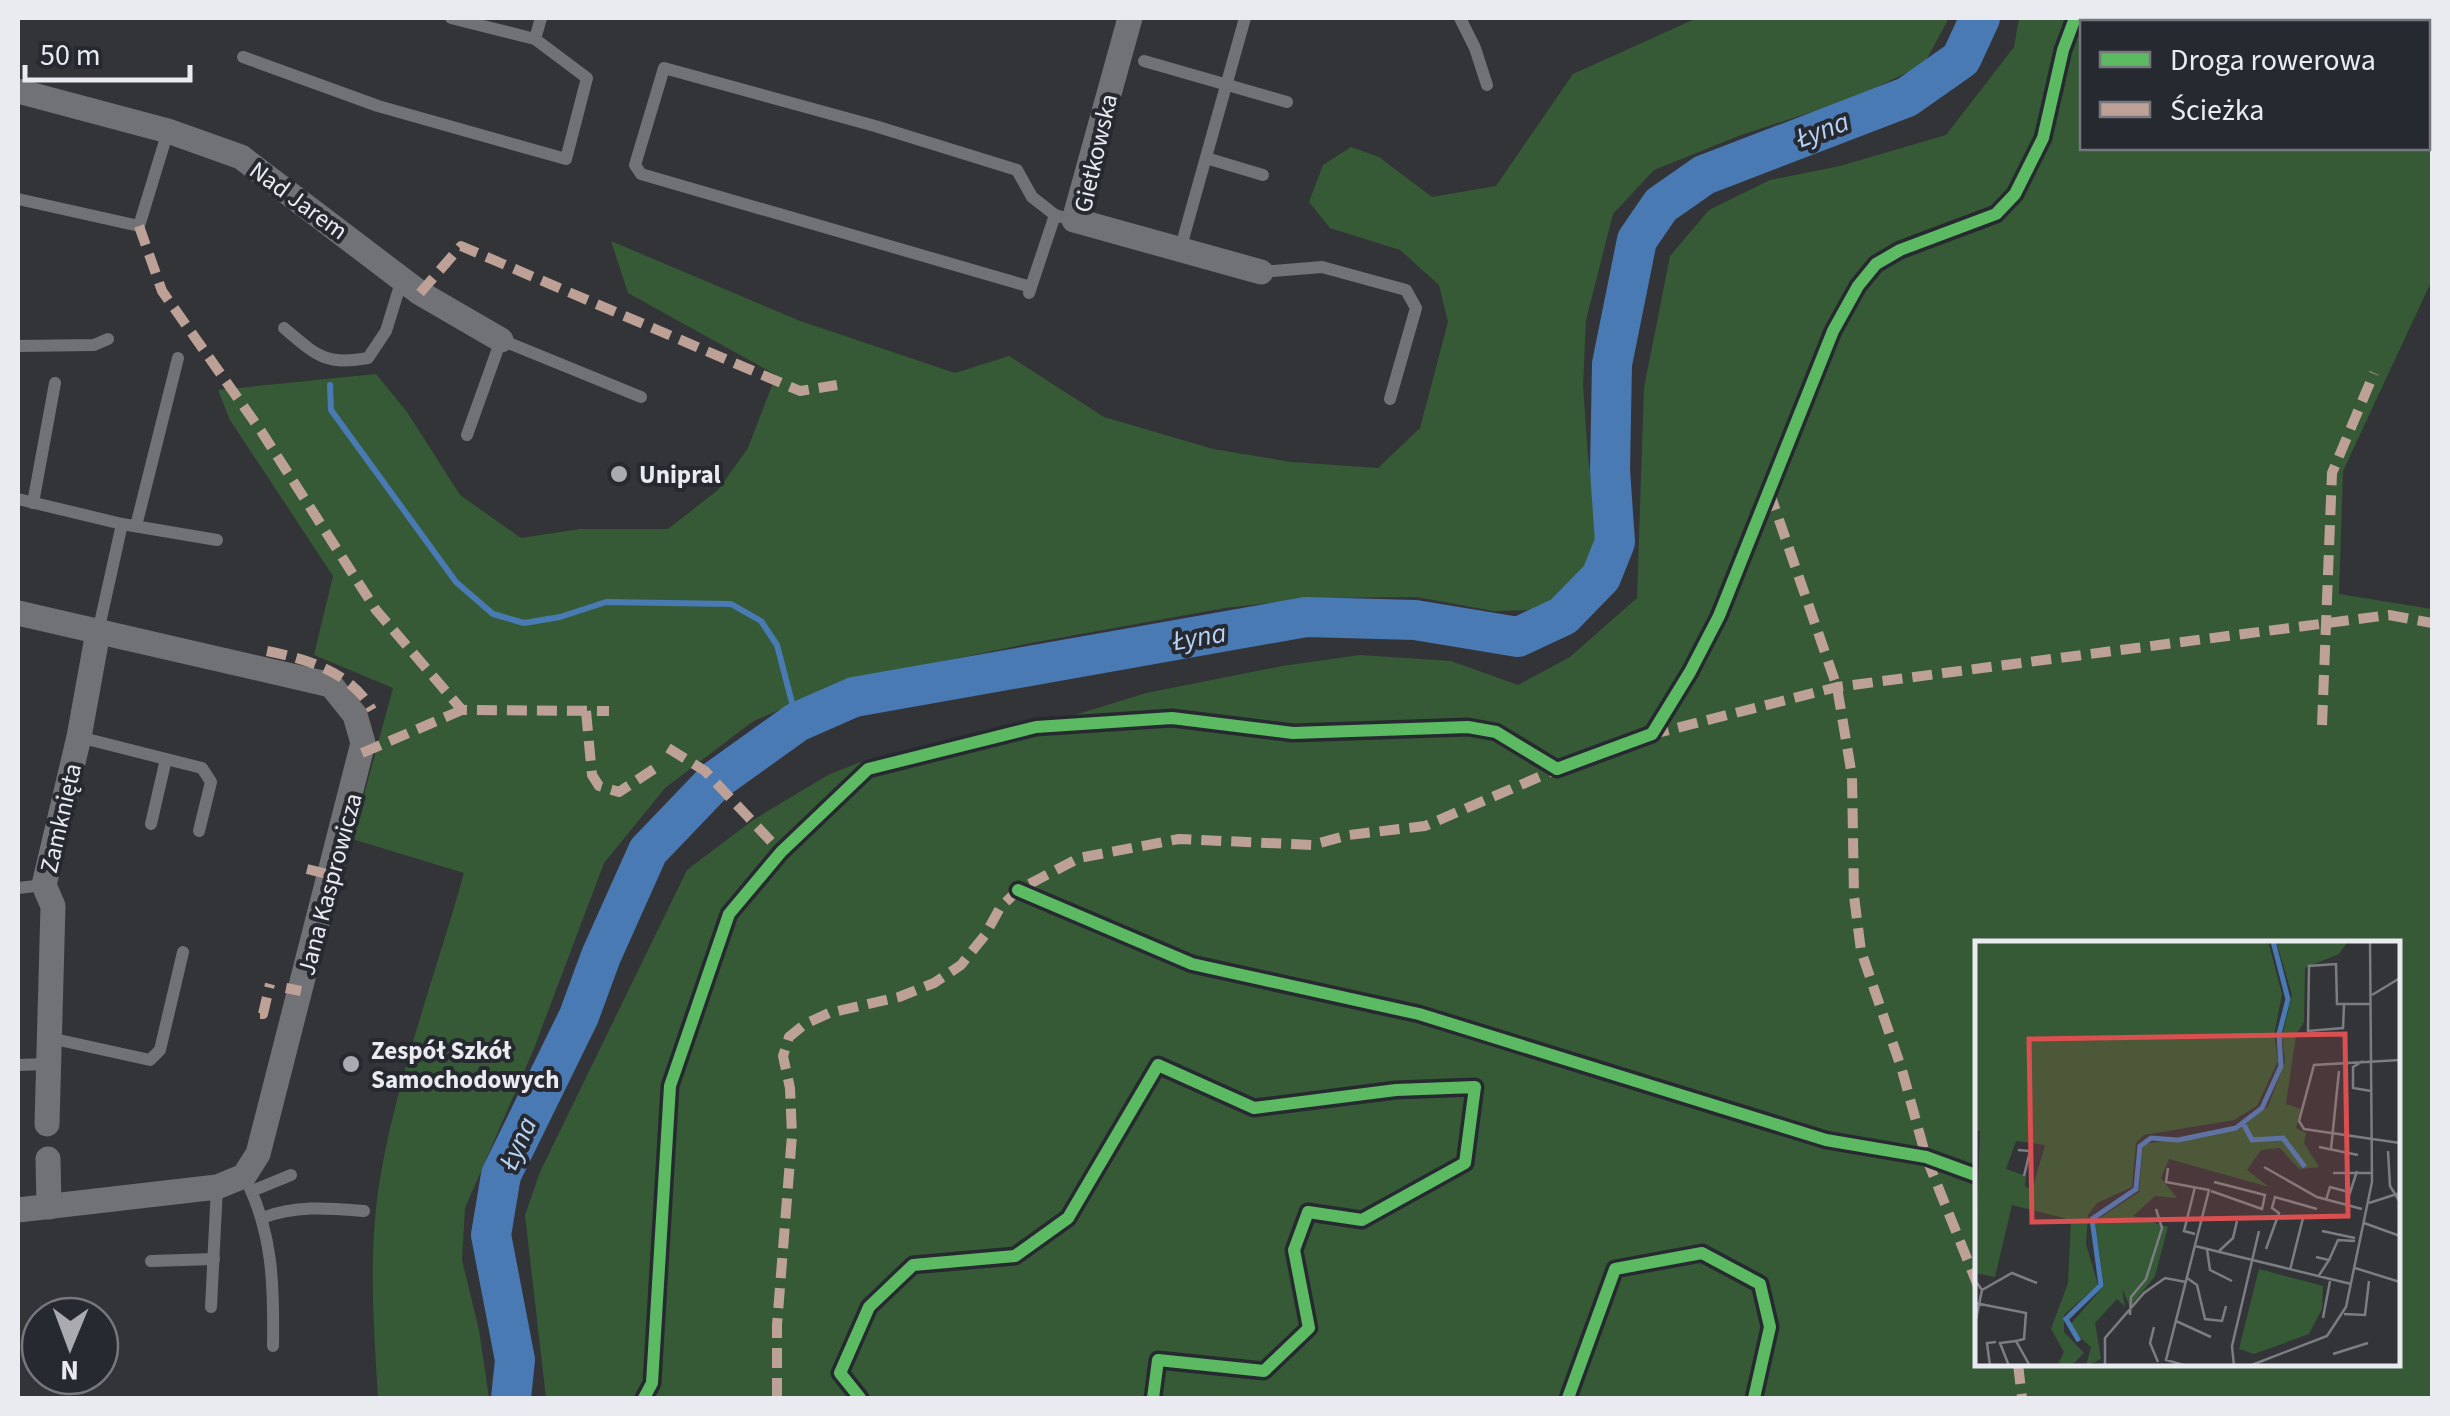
<svg xmlns="http://www.w3.org/2000/svg" width="2450" height="1416" viewBox="0 0 2450 1416" font-family="'Source Sans 3',sans-serif">
	<style>
		.green { fill: #365a36; fill-rule: evenodd }
		.lines { fill: none; stroke-linecap: round; stroke-linejoin: round }
		.stream { stroke: #497ab3; stroke-width: 6 }
		.river { stroke: #497ab3; stroke-width: 40 }
		.service { stroke: #717275; stroke-width: 12 }
		.minor { stroke: #717275; stroke-width: 25 }
		.quiet { stroke: #bda197; stroke-width: 10; stroke-dasharray: 20 10; stroke-linecap: butt }
		.cycleway-casing { stroke: #272930; stroke-width: 19 }
		.cycleway { stroke: #5cba63; stroke-width: 12 }
		.poi-dot { fill: #a9abb0; stroke: #272930; stroke-width: 4 }
		.labels { text-anchor: middle; stroke-width: 8; stroke-linejoin: round; paint-order: stroke }
		.street-label { font-size: 25px; fill: #e9ebf0; stroke: #272930 }
		.poi-label { font-size: 25px; font-weight: bold; fill: #e9ebf0; stroke: #272930; text-anchor: start }
		.water-label { font-size: 28px; font-style: italic; fill: #b6d2f4; stroke: #272930 }
		.inset-river { fill: none; stroke: #497ab3; stroke-width: 5 }
		.inset-road { fill: none; stroke: #7c7d82; stroke-width: 2.5 }
		.view { fill: #da4f50; fill-opacity: 0.15; stroke: #da4f50; stroke-width: 5 }
		.inset-edge { fill: none; stroke: #e9ebf0; stroke-width: 5 }
	</style>
	<rect width="100%" height="100%" fill="#333438"/>
	<g class="green">
		<path d="M1697,18h252l-25,46 -69,34 -114,37 -87,35 -41,44 -27,106 -3,65 5,72 10,82 -21,49 -39,22 -45,1 -76,-14 -102,1 -90,10 -194,35 -193,40 -86,39 -87,66 -61,75 -71,188 -68,157 -3,52 17,70 10,68h-111c-4,-66 -9,-133 -1,-199 14,-105 58,-222 87,-326l-112,-34 41,-151 -79,-33 19,-79 -103,-156 -12,-30 158,-16 31,38 53,83 61,43 59,-9h88l50,-39 30,-42 28,-73 -148,-82 -17,-52 189,80 155,52 54,-17 95,61 109,32 78,13 87,6 42,-40 28,-106 -9,-37 -39,-35 -70,-22 -21,-26 14,-37 28,-18 28,10 53,40 64,-11 77,-112z"/>
		<path d="M2019,18h142l12,4h-91v126h346v-51l4,1v182l-89,191 -4,123 93,15v789h-1886l-21,-183 15,-43 147,-302 66,-50 75,-45 40,-16 168,-32 110,-34 136,-27 78,-11 91,6 67,24 52,-28 67,-59 7,-210 26,-132 39,-46 61,-30 70,-14 106,-31 68,-88zM1978,944h420v420h-420z"/>
	</g>
	<g class="lines">
		<polyline class="stream" points="330,385 331,410 456,582 493,614 524,623 560,617 606,602 731,604 761,621 777,645 797,722"/>
		<polyline class="river" points="511,1398 515,1360 491,1235 501,1175 579,1016 601,956 648,851 716,780 797,722 854,697 1306,617 1415,620 1518,637 1563,616 1601,577 1615,542 1610,470 1612,364 1637,240 1661,205 1704,175 1907,97 1961,59 1980,18"/>
		<g class="service">
			<polyline points="1460,18 1475,48 1487,85"/>
			<polyline points="535,39 541,18"/>
			<polyline points="243,57 378,106 566,159 587,78 535,39 451,18"/>
			<polyline points="1144,61 1287,102"/>
			<polyline points="1206,158 1263,175"/>
			<polyline points="18,199 139,226 168,131"/>
			<polyline points="1180,250 1245,18"/>
			<polyline points="1261,272 1322,267 1406,290 1416,308 1390,399"/>
			<polyline points="1031,287 641,174 635,165 664,68 875,126 1017,170 1032,197 1055,215"/>
			<polyline points="1029,293 1055,215 1062,217"/>
			<path d="M284,328c32,27 41,38 84,30l18,-27 16,-52"/>
			<polyline points="18,346 94,345 108,339"/>
			<polyline points="467,435 501,340 641,397"/>
			<polyline points="18,499 122,524 217,540"/>
			<polyline points="33,503 55,383"/>
			<polyline points="136,526 178,358"/>
			<polyline points="98,632 122,524"/>
			<polyline points="79,737 202,768 211,782 199,831"/>
			<polyline points="151,824 166,759"/>
			<polyline points="18,888 44,885"/>
			<polyline points="50,1038 150,1060 160,1050 183,952"/>
			<polyline points="18,1065 47,1064"/>
			<path d="M244,1176c29,55 30,110 29,170"/>
			<polyline points="252,1191 291,1175"/>
			<path d="M262,1218c34,-13 65,-10 102,-7"/>
			<polyline points="151,1261 214,1259"/>
			<polyline points="211,1307 217,1187"/>
		</g>
		<g class="minor">
			<polyline points="1130,18 1074,220 1261,272"/>
			<polyline points="18,91 168,131 241,157 420,293 501,340"/>
			<polyline points="18,613 331,685 355,715 363,743 258,1154 244,1176 217,1187 18,1210"/>
			<polyline points="47,1124 53,906 44,885 79,737 98,632"/>
			<polyline points="48,1159 49,1207"/>
		</g>
		<g class="quiet">
			<polyline points="139,226 162,291 261,431 376,610 462,710 609,711"/>
			<polyline points="420,293 461,246 800,391 837,385"/>
			<polyline points="1769,491 1837,687 1852,776 1854,896 1861,951 1902,1070 1926,1157 1978,1286"/>
			<path d="M267,651c40,8 84,21 105,59"/>
			<polyline points="586,711 592,775 599,786 619,792 660,765"/>
			<polyline points="2322,725 2332,473 2374,373"/>
			<polyline points="1649,735 1837,687 2389,615 2432,623"/>
			<polyline points="668,748 705,771 781,852"/>
			<polyline points="362,753 462,710"/>
			<polyline points="307,869 331,875"/>
			<polyline points="286,988 301,991"/>
			<polyline points="260,1014 263,1014 270,984"/>
			<polyline points="2018,1364 2022,1398"/>
			<polyline points="777,1398 777,1325 792,1135 790,1088 783,1056 789,1037 805,1024 829,1013 899,997 934,983 961,965 985,935 1000,908 1018,890 1079,858 1179,839 1312,845 1349,835 1425,826 1560,768"/>
		</g>
		<g class="cycleway-casing">
			<g id="cycleway">
				<polyline points="1018,890 1192,964 1419,1014 1826,1140 1926,1157 1978,1176"/>
				<polyline points="644,1398 652,1383 670,1086 729,914 781,852 868,769 1036,727 1172,718 1293,733 1468,727 1496,732 1557,769 1652,734 1690,672 1719,616 1833,331 1858,286 1876,264 1900,250 1996,214 2015,194 2043,138 2063,50 2075,18"/>
				<polyline points="860,1398 840,1373 869,1307 913,1265 1015,1256 1068,1218 1158,1065 1254,1108 1396,1090 1475,1087 1465,1163 1362,1220 1308,1212 1294,1250 1309,1328 1264,1371 1158,1360 1153,1398"/>
				<polyline points="1568,1398 1615,1269 1702,1253 1760,1284 1770,1327 1754,1398"/>
			</g>
		</g>
		<use href="#cycleway" class="cycleway"/>
	</g>
	<g class="poi-dot">
		<circle cx="619" cy="474" r="10"/>
		<circle cx="351" cy="1064" r="10"/>
	</g>
	<g class="labels">
		<g class="street-label">
			<text transform="translate(1095 153) rotate(-77)" y="9">Gietkowska</text>
			<text transform="translate(299 200) rotate(36)" y="9">Nad Jarem</text>
			<text transform="translate(60 818) rotate(-77)" y="9">Zamknięta</text>
			<text transform="translate(329 884) rotate(-75)" y="9">Jana Kasprowicza</text>
		</g>
		<g class="poi-label">
			<text x="639" y="483">Unipral</text>
			<text x="371" y="1059">Zespół Szkół<tspan x="371" dy="29">Samochodowych</tspan></text>
		</g>
		<g class="water-label">
			<text transform="translate(1822 129) rotate(-21)" y="10">Łyna</text>
			<text transform="translate(1199 636) rotate(-10)" y="10">Łyna</text>
			<text transform="translate(517 1143) rotate(-66)" y="10">Łyna</text>
		</g>
	</g>
	<g transform="translate(1975 941)">
		<rect width="425" height="425" fill="#333438"/>
		<path d="M0,0h293l14,53 -8,41 4,26 -21,45 -23,14 -90,15 -8,8 -4,44 -35,16 -9,12 -2,29 12,41 -34,30v17l20,21 -13,13h-14l7,-14 -13,-23 17,-46 3,-63 -59,-15 -17,72 -20,-4 5,-142 -5,-1zM41,200l29,4 -13,45 -7,-4 1,-10 -20,-7zM301,0h72l-9,13 -34,14 -1,54 -8,13 -10,69 15,5 -5,19 10,5 -2,10 15,24 -20,2 -19,-21 -19,2 -14,20 22,17 -100,-28 -8,19 16,20 -22,-2 -22,20 35,11 -13,49 -25,31 -8,-19 3,19 -8,-8 -22,24 6,36 -15,7 5,-19 -23,-20 36,-41 -9,-65 44,-29 4,-48 95,-14 30,-24 17,-44 -3,-26 10,-41zM284,328l64,17 -1,23 -13,25 -55,20 -15,-5z" fill="#365a36" fill-rule="evenodd"/>
		<path class="inset-river" d="M269,184l8,15 31,-2 22,29M104,400l-13,-22 35,-34 -9,-66 44,-30 4,-43 11,-8 27,2 58,-12 26,-20 19,-42 -2,-32 9,-35 -15,-58"/>
		<path class="inset-road" d="M397,54l28,-17M369,64l-1,23 -35,3 1,-65 27,-2 1,40h33M425,119l-86,5 -15,56 5,8 96,14M388,120l-10,6v21l18,3M344,206l39,8M356,208l8,-78M43,209l12,1 -6,25M413,210l2,35 10,16M289,226l53,30 45,12M193,227l-2,14 43,8 -43,170 21,6M358,232h39M236,250l51,18 3,-14 -51,-13M351,259l4,-13 19,5M394,262l31,-10M371,264l11,-34M389,282l36,13M347,290l33,7M220,293l-11,-3 11,-44M220,305l156,38M232,308l3,21 22,11M291,308l13,-36 -7,-5 3,-11 42,12M243,311l15,-14 4,-17M341,316l13,3 -11,17M354,319l9,-20 17,1M380,327l45,14M315,329l13,-52M212,337l10,7 8,34 17,2 4,-15M0,339l7,10 -7,34M7,349l30,-17 25,10M0,362l51,10 -2,26 -8,2 14,25M369,373l21,1 4,-34M155,374l1,-18 15,-18 16,-51 -6,-19M348,377l7,-37M201,380l35,16M179,386l-4,16 8,19M0,388l1,37M358,413l35,-11M15,425l-3,-23 9,-1M34,425l-9,-23 16,-2M130,425v-28l39,-45 21,-15 21,4M259,425l-2,-20 27,-115M274,425l78,-30 19,-29 26,-125 -2,-241"/>
		<path class="view" d="M370,93l3,182 -316,6 -3,-183z"/>
		<rect width="425" height="425" class="inset-edge"/>
	</g>
	<rect width="2450" height="1416" fill="none" stroke="#e9ebf0" stroke-width="40"/>
	<rect x="2080" y="20" width="350" height="130" fill="#272930" stroke="#75777d" stroke-width="2.5"/>
	<rect x="2100" y="52" width="50" height="15" fill="#5cba63" stroke="#75777d" stroke-width="2.5"/>
	<text x="2170" y="70" font-size="30" fill="#e9ebf0">Droga rowerowa</text>
	<rect x="2100" y="102" width="50" height="15" fill="#bda197" stroke="#75777d" stroke-width="2.5"/>
	<text x="2170" y="120" font-size="30" fill="#e9ebf0">Ścieżka</text>
	<g transform="translate(70 1346) rotate(181)"><circle r="48" fill="#272930" stroke="#75777d" stroke-width="2.5"/>
	<path d="M0-8L18 38L0 25L-18 38Z" fill="#a9abb0"/>
	<text y="-15" font-size="28" font-weight="bold" text-anchor="middle" fill="#e9ebf0">N</text>
	</g>
	<path d="M25 65v15h165v-15" fill="none" stroke="#e9ebf0" stroke-width="5"/>
	<text x="40" y="65" font-size="30" fill="#e9ebf0" stroke="#272930" stroke-width="8" paint-order="stroke">50 m</text>
</svg>
